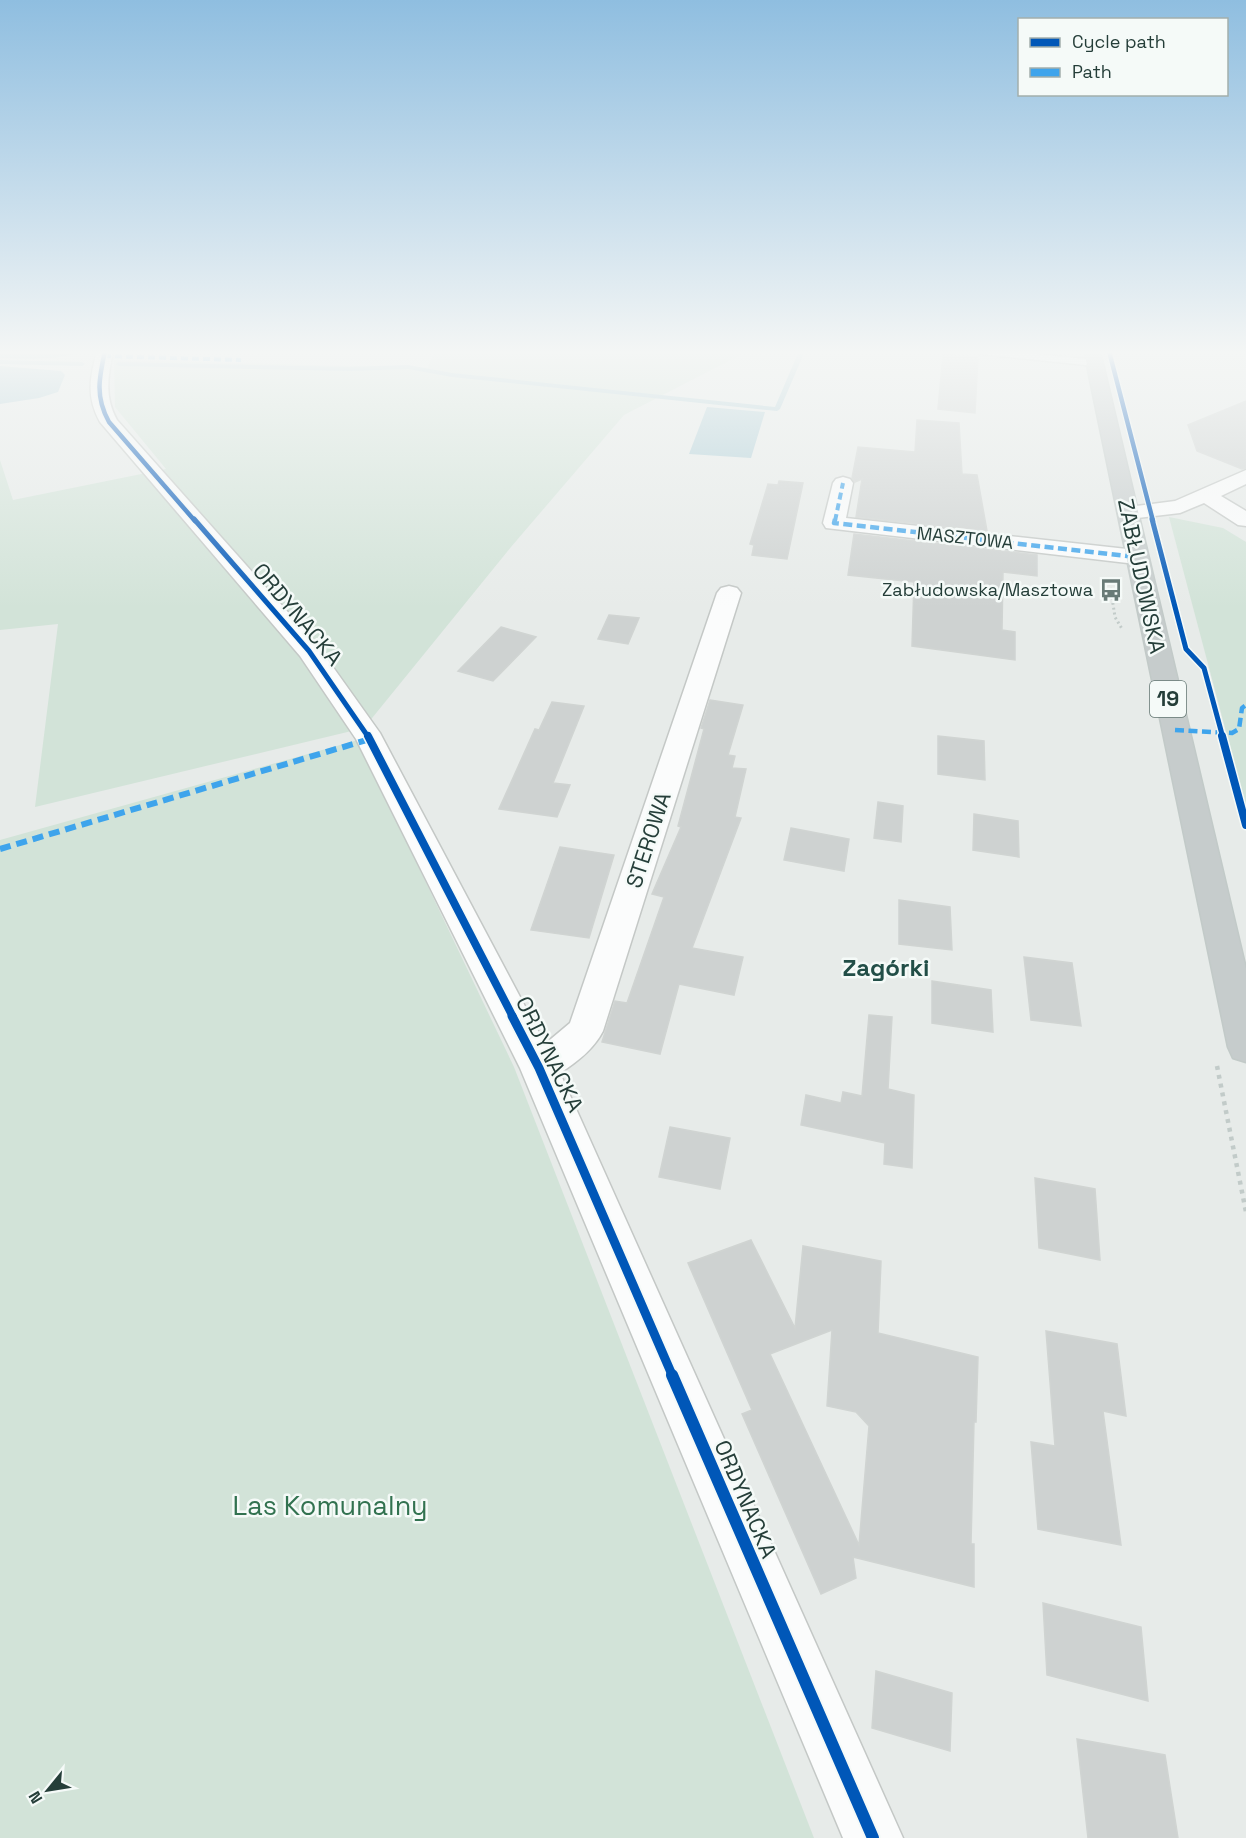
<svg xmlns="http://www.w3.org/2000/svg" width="1246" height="1838" viewBox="0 0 1246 1838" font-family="'Space Grotesk',sans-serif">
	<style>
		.green { fill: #d2e3d8 }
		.water { fill: #abccd5 }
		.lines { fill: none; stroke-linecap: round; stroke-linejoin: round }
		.stream { fill: #abccd5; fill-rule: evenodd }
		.building { fill: #ced2d1; stroke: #d0d4d2; stroke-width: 1.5; fill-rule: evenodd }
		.service-casing { stroke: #c4c8c6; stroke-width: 3 }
		.minor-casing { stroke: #c4c8c6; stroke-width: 3 }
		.trunk-casing { stroke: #c2cac8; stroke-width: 3 }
		.path-far1 { stroke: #c2cbc9; stroke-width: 3; stroke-dasharray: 2 3; stroke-linecap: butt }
		.path { stroke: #c2cbc9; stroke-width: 4.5; stroke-dasharray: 4 5; stroke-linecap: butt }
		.service { fill: #fbfcfc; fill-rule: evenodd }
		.minor { fill: #fbfcfc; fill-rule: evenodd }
		.trunk { fill: #c6cccc; fill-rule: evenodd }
		.quiet-far2 { stroke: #3ea4ec; stroke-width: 4; stroke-dasharray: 7 4; stroke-linecap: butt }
		.quiet-far1 { stroke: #3ea4ec; stroke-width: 4.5; stroke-dasharray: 9 4.5; stroke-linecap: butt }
		.quiet { stroke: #3ea4ec; stroke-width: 6; stroke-dasharray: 11 6; stroke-linecap: butt }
		.cycleway-far4-casing { stroke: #f5faf8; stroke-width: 7 }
		.cycleway-far3-casing { stroke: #f5faf8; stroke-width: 8 }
		.cycleway-far2-casing { stroke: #f5faf8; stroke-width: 11 }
		.cycleway-far1-casing { stroke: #f5faf8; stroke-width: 13 }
		.cycleway-casing { stroke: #f5faf8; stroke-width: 16 }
		.cycleway-far4 { stroke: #0057b8; stroke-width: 4.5 }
		.cycleway-far3 { stroke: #0057b8; stroke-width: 5 }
		.cycleway-far2 { stroke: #0057b8; stroke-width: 8 }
		.cycleway-far1 { stroke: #0057b8; stroke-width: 9 }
		.cycleway { stroke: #0057b8; stroke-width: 12 }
		.labels { text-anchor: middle; stroke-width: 5; stroke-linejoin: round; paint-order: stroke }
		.far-street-label { font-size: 18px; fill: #253e39; stroke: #f5faf8 }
		.far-poi-label { font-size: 18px; fill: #253e39; stroke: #f5faf8; text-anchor: end }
		.shield { fill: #f5faf8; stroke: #637672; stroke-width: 1.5 }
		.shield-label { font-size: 21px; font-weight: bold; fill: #253e39 }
		.street-label { font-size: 22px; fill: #253e39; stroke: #f5faf8 }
		.neighbourhood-label { font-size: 24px; font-weight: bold; fill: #224e47; stroke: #f5faf8 }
		.near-park-label { font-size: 27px; fill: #327250; stroke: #f5faf8 }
	</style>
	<rect width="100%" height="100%" fill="#e7ebe9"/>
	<g class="green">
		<polygon points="434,351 748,351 624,415 511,547 364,728 35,807 58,624 0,630 0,460 13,500 166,469 115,407 114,360 428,368"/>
		<polygon points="1169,517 1223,528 1246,542 1246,807"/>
		<polygon points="358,740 514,1067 814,1838 0,1838 0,840"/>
	</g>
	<g class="water">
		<path d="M0,351h77l-1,3c-26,6 -50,5 -76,4z"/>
		<polygon points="0,366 61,371 65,375 58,392 39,398 0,404"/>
		<polygon points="707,407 765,412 751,458 689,454"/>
	</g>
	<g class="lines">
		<g class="stream">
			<polygon points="799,351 805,351 780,409 777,411 452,377 408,369 349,371 119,366 116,364 119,362 349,367 408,365 452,373 775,407"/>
			<polygon points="0,360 82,362 85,364 82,366 0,364"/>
		</g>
	</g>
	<g class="building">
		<polygon points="943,354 978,357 975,413 938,409"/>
		<polygon points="1246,401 1246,468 1242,469 1197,451 1188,425"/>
		<polygon points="917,420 959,423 962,474 977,475 987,531 856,517 862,479 855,482 852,478 858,447 915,452"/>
		<polygon points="779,481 803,483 787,559 752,555 754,545 750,544 768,484 778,485"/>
		<polygon points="854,534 1037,555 1037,576 1003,572 1002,630 1015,632 1015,660 912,646 914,582 848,575"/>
		<polygon points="609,615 639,618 628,644 598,639"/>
		<polygon points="501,627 536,637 493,681 458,671"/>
		<polygon points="710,700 743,705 728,755 735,756 732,768 746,769 735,817 741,818 692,948 743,957 734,995 679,984 660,1054 602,1042 615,1001 627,1003 664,897 652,894 681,827 678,826 704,729 701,728"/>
		<polygon points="552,702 584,706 553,783 570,785 557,817 499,809 535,729 539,730"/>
		<polygon points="938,736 984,741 985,780 938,774"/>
		<polygon points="878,802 903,806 901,842 874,838"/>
		<polygon points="974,814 1018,821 1019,857 973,850"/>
		<polygon points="791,828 849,839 844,871 784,860"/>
		<polygon points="560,847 614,855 589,938 531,930"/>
		<polygon points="899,900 950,907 952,950 899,944"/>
		<polygon points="1024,957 1072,963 1081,1026 1031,1020"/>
		<polygon points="932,981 991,990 993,1032 932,1023"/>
		<polygon points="869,1015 892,1017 888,1089 914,1095 912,1168 884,1164 885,1143 801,1125 806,1095 841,1103 843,1092 862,1096"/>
		<polygon points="670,1127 730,1138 720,1189 659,1177"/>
		<polygon points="1035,1178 1095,1189 1100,1260 1039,1248"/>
		<path d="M751,1240l44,88 8,-82 78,15 -3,72 100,24 -2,65h-2l-3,122h3v43l-121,-30 3,21 -35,16 -79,-180 10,-4 -64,-147zM832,1330l-5,76 29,6 13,14 -10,119 -89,-191z"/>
		<polygon points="1046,1331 1117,1344 1126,1416 1103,1411 1121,1545 1038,1529 1031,1442 1055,1446"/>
		<polygon points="1043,1603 1141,1627 1148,1701 1047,1675"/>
		<polygon points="876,1671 952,1693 950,1751 872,1728"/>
		<polygon points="1077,1739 1165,1755 1178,1838 1088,1838"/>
	</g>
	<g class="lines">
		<g class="service-casing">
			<polygon id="service" points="974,351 1006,351 1095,360 1100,363 1095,366 979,354"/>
		</g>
		<g class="minor-casing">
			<g id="minor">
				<path d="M97,351h16c-5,25 -9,45 4,69l201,226 62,87 165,311 25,-21 147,-430 4,-5 8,-2 8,2 4,5 -138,438c-9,18 -26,31 -43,42l343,765h-60l-323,-770 -164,-329 -56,-83 -200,-234c-14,-25 -10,-45 -3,-71z"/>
				<polygon points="1246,470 1246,484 1221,496 1246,511 1246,526 1238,525 1204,503 1180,513 1129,519 1121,518 1118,513 1121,508 1175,501"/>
				<polygon points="843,477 850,479 853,483 846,518 1136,550 1144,552 1147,557 1144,562 1136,564 826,528 823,523 833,483 836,479"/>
			</g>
		</g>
		<g class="trunk-casing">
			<polygon id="trunk" points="1084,351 1100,351 1246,969 1246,1062 1233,1058 1228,1047"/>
		</g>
		<polyline class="path-far1" points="1109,578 1115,617 1122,629"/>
		<polyline class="path" points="1217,1066 1246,1212"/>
		<use href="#service" class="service"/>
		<use href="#minor" class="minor"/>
		<use href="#trunk" class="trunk"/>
		<g class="quiet-far2">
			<polyline points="104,356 241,360"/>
			<polyline points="835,521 843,483"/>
		</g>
		<g class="quiet-far1">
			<polyline points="835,519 834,523 1136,557"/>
			<polyline points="1175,730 1232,733 1239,729 1242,708 1246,705"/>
		</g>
		<polyline class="quiet" points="0,849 370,739"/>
		<g class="cycleway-far4-casing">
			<g id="cycleway-far4">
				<path d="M105,351c-6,27 -10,46 4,71l86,99"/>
				<polyline points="1109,351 1153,521"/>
			</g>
		</g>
		<g class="cycleway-far3-casing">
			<g id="cycleway-far3">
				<polyline points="194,519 309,651 369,738"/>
				<polyline points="1152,519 1186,649 1204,668 1223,738"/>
			</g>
		</g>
		<g class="cycleway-far2-casing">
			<g id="cycleway-far2">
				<polyline points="368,736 513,1017"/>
				<polyline points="1222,736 1246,825"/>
			</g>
		</g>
		<g class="cycleway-far1-casing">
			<polyline id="cycleway-far1" points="512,1016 539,1068 673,1377"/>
		</g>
		<g class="cycleway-casing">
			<polyline id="cycleway" points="672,1375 873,1838"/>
		</g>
		<use href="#cycleway-far4" class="cycleway-far4"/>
		<use href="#cycleway-far3" class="cycleway-far3"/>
		<use href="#cycleway-far2" class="cycleway-far2"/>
		<use href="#cycleway-far1" class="cycleway-far1"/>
		<use href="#cycleway" class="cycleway"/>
	</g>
	<linearGradient id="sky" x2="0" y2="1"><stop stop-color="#8fbee0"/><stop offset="0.58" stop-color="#f4f6f5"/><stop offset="1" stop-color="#f4f6f5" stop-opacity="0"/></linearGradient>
	<rect width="1246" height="608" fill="url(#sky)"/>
	<defs>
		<g id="bus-bare" transform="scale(1.8)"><path d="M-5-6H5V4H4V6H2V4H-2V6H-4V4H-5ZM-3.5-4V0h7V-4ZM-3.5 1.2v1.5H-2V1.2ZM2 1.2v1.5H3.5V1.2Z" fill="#697b77" stroke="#f5faf8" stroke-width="2.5" paint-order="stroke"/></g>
	</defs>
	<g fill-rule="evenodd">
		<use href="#bus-bare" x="1111" y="590"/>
	</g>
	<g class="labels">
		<g class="far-street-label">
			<text transform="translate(965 538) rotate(6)" y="6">MASZTOWA</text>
		</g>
		<g class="far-poi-label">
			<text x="1093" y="596">Zabłudowska/Masztowa</text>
		</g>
		<rect class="shield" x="1150" y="681" width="36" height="36" rx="4.5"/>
		<g class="shield-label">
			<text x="1168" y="706">19</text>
		</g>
		<g class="street-label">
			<text transform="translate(1142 576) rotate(78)" y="8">ZABŁUDOWSKA</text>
			<text transform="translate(298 614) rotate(50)" y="8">ORDYNACKA</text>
			<text transform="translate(648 840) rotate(-72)" y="8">STEROWA</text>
			<text transform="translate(550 1054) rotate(64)" y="8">ORDYNACKA</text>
			<text transform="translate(746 1499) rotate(67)" y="8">ORDYNACKA</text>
		</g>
		<g class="neighbourhood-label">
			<text x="886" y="976">Zagórki</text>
		</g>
		<g class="near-park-label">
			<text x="330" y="1515">Las Komunalny</text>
		</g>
	</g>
	<rect x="1018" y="18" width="210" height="78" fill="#f5faf8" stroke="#a2afac" stroke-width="1.5"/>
	<rect x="1030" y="38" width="30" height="9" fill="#0057b8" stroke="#a2afac" stroke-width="1.5"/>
	<text x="1072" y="48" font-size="18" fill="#253e39">Cycle path</text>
	<rect x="1030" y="68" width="30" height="9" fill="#3ea4ec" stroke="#a2afac" stroke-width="1.5"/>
	<text x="1072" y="78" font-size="18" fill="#253e39">Path</text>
	<g transform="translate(48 1790) rotate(240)" stroke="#f5faf8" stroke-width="4.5" paint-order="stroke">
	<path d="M0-4.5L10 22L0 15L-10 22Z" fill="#253e39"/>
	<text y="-9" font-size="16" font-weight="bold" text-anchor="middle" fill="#253e39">N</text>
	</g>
</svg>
